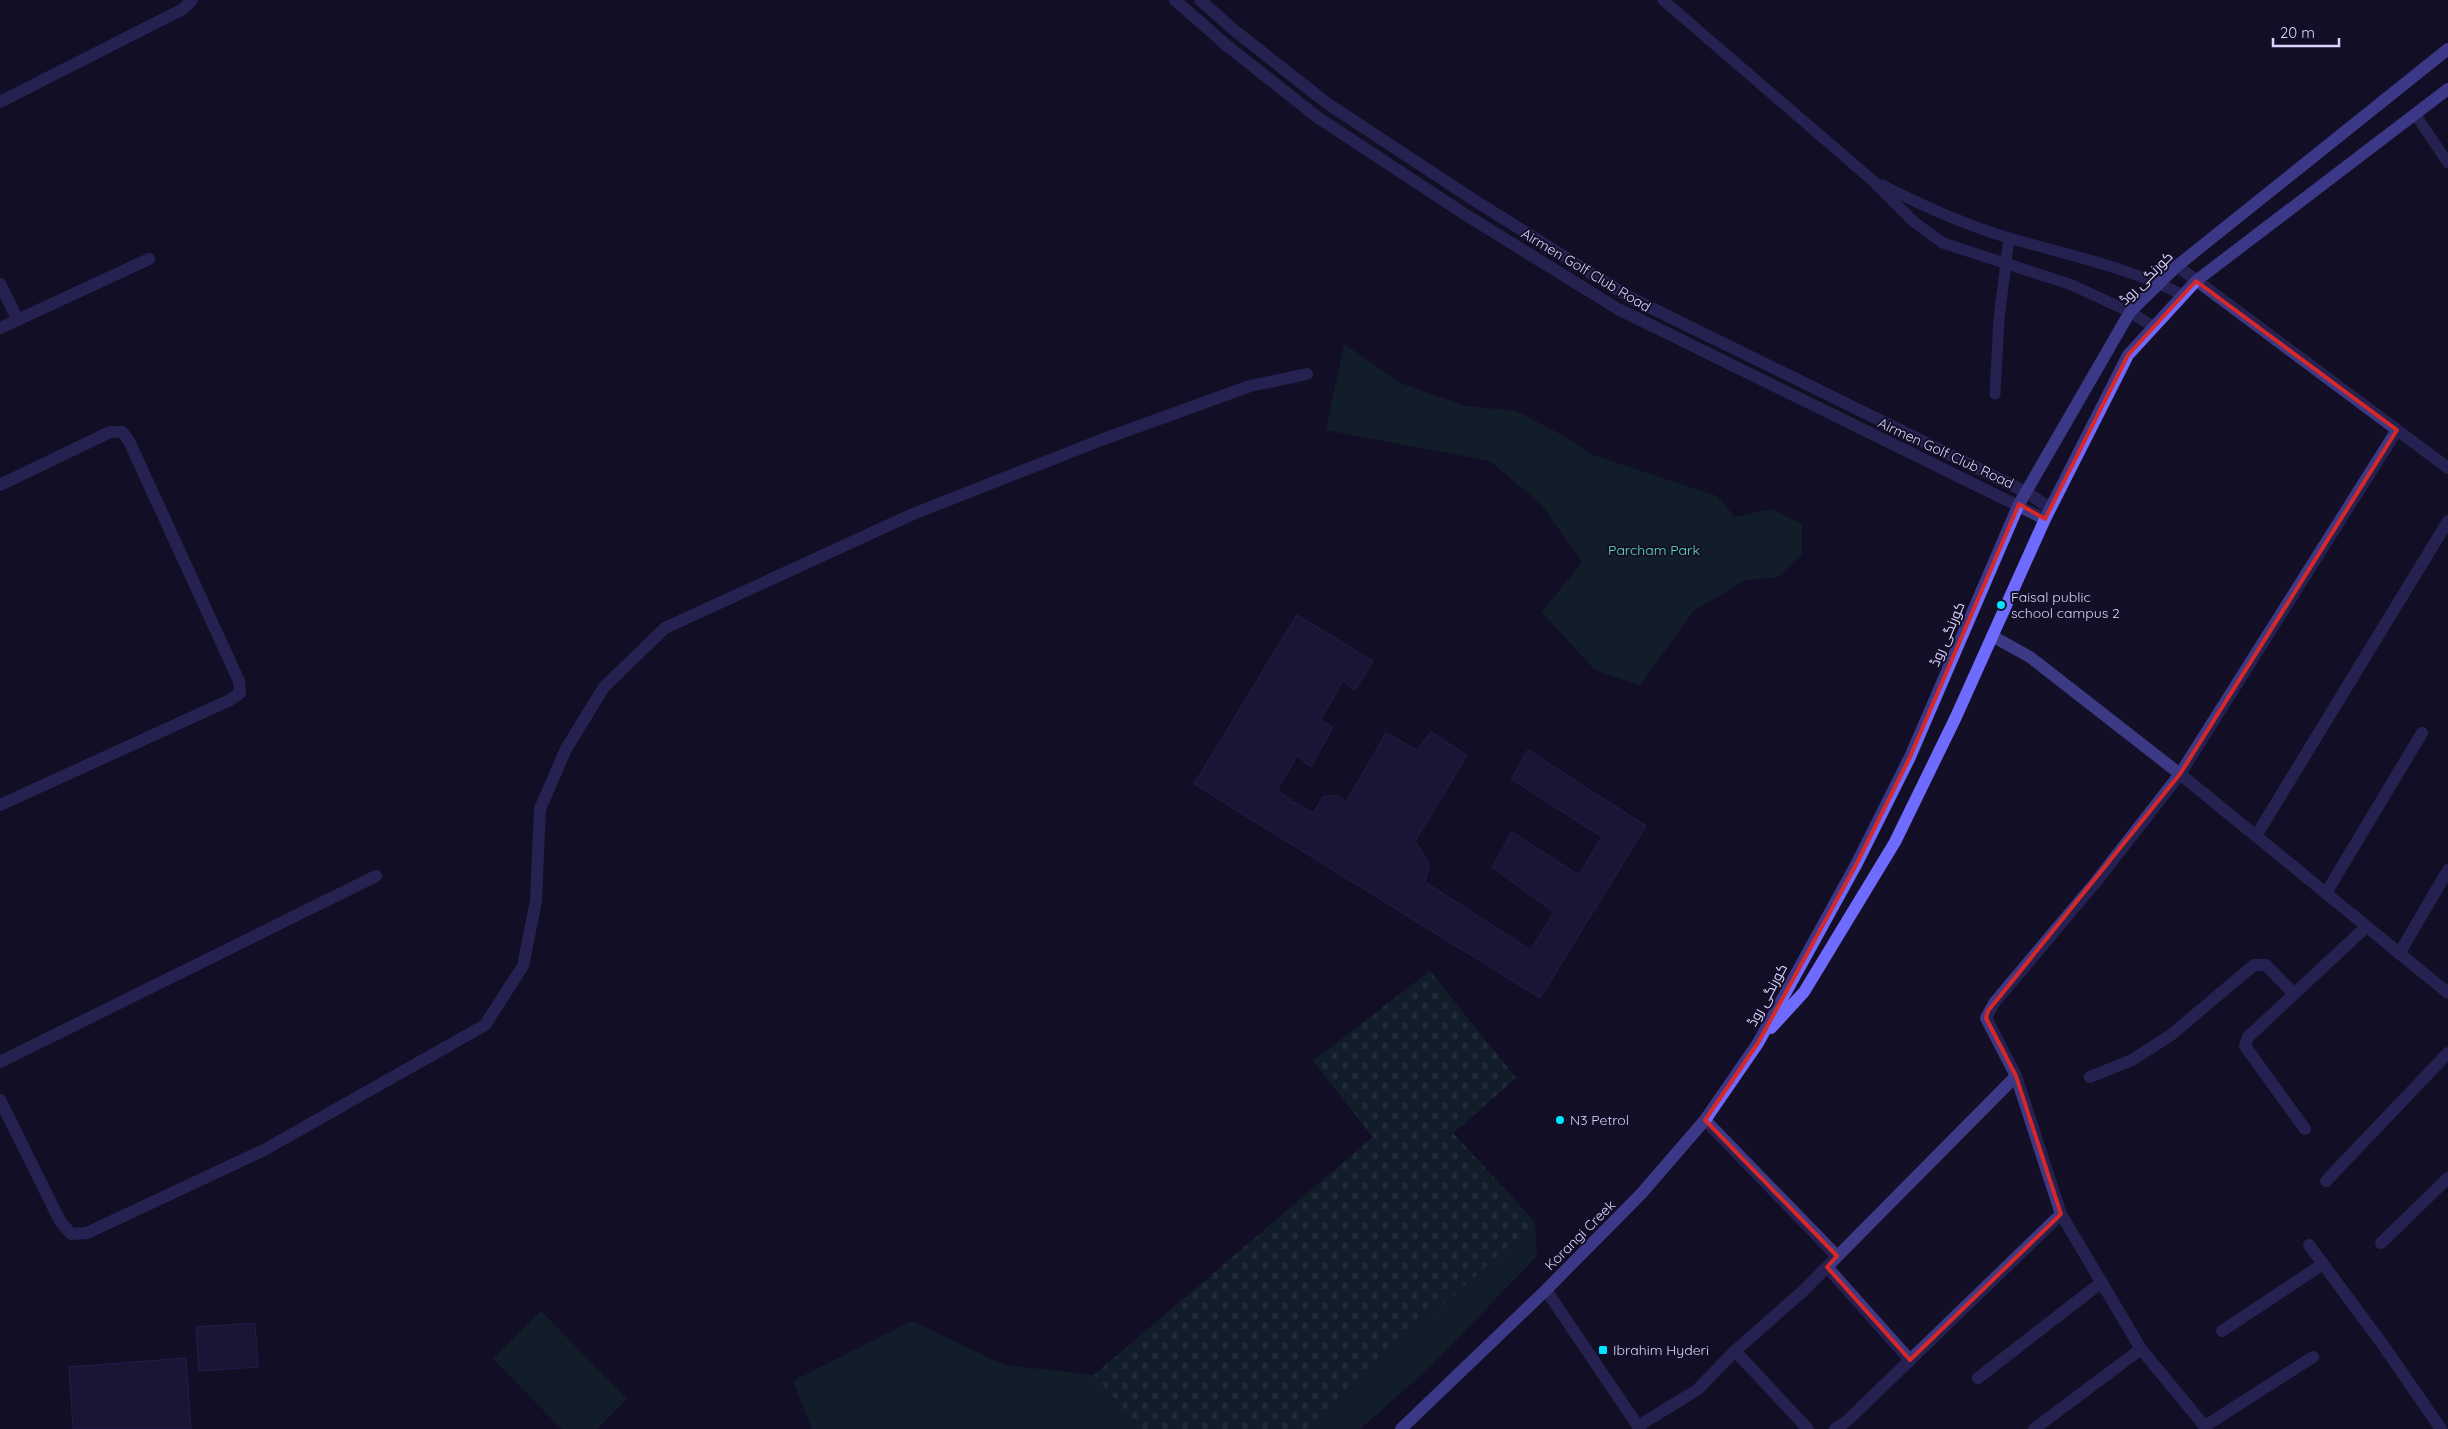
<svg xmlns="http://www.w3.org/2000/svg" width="2448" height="1429" viewBox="0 0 2448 1429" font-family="Quicksand,Cairo,sans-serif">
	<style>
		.green { fill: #12302f }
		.cemetery { fill: url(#cemetery-stones) }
		.building { fill: #241b47; stroke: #3b2d73 }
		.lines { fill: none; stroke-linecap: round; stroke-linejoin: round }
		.service { stroke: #3d3a85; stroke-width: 11 }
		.minor { stroke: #3d3a85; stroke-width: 12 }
		.tertiary { stroke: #3d3a85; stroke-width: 12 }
		.secondary { stroke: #6f6bff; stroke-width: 12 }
		.marked { fill: none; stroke: #d62828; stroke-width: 4; stroke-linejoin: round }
		.poi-dot { fill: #00e5ff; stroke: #130f26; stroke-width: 2 }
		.labels { text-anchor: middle; stroke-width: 4; stroke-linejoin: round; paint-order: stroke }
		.street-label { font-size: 14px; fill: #d9d4ff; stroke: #130f26 }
		.park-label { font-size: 14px; fill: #5fe0c0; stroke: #130f26 }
		.poi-label { font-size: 14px; fill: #d9d4ff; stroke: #130f26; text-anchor: start }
	</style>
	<defs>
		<pattern id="cemetery-stones" width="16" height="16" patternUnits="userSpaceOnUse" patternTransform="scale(1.25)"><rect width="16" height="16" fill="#12302f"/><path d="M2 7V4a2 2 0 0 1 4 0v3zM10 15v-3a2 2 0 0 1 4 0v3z" fill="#344d4e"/></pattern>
	</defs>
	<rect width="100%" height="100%" fill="#130f26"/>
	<g class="green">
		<polygon points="1344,344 1400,383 1466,406 1516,411 1564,436 1593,455 1717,496 1735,517 1771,509 1802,524 1802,554 1778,577 1746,580 1694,610 1640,685 1595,670 1542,612 1582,562 1541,504 1490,461 1326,430"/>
		<polygon points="1535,1222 1537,1256 1430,1367 1360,1429 1306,1429"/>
		<polygon points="541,1311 627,1399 597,1429 562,1429 493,1359"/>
		<polygon points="912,1321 1004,1365 1094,1375 1142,1429 812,1429 793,1381"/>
	</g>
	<polygon class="cemetery" points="1430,971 1516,1078 1453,1133 1535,1222 1306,1429 1142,1429 1094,1375 1373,1137 1313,1061"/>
	<g class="building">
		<polygon points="1297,615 1373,661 1355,690 1343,681 1320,720 1333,727 1311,767 1297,756 1277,790 1292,800 1290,803 1296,802 1313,813 1323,797 1336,795 1346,802 1386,733 1417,750 1431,732 1467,755 1415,841 1429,864 1425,882 1531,950 1554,912 1492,867 1512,832 1579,875 1602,837 1511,779 1528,750 1646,826 1540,998 1194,784"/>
		<polygon points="255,1323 258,1367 199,1371 196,1327"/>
		<polygon points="186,1358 191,1429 73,1429 69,1367"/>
	</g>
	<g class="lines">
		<g class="service">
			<polyline points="1663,0 1872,180 1914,222 1943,243 2072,285 2130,312 2154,327"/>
			<polyline points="2415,114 2448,163"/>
			<path d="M1882,185c41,21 83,40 127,53 59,17 119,29 174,57"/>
			<polyline points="1995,394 1999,319 2009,238"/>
		</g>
		<g class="minor">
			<polyline points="0,102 183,9 192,0"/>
			<polyline points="2177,266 2448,468"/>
			<polyline points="0,284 18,320"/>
			<polyline points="0,328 149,259"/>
			<polyline points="0,485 110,432 122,432 129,441 239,681 240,693 230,700 0,805"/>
			<polyline points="1992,636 2030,657 2180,774 2448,993"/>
			<polyline points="2256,836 2448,521"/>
			<polyline points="2326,893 2422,733"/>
			<polyline points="2399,954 2448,870"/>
			<polyline points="0,1062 376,876"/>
			<polyline points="2090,1077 2132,1060 2171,1035 2254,965 2266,965 2293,993"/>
			<polyline points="0,1100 60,1221 71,1234 87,1233 264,1150 485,1025 523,966 536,901 540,809 566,749 604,687 665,628 913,514 1101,440 1250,386 1307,374"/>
			<polyline points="1705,1120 1837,1256"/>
			<polyline points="2305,1129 2245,1046 2248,1037 2366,927"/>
			<polyline points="2326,1181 2448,1053"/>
			<polyline points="2381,1243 2448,1178"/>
			<polyline points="2309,1245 2383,1345 2441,1429"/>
			<polyline points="1827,1267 1910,1360"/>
			<polyline points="2222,1331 2323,1264"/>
			<polyline points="1735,1351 1808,1429"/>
			<polyline points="1978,1378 2102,1282"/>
			<polyline points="1638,1426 1697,1390 1735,1351 1803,1291 2016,1076"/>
			<polyline points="2205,1426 2313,1357"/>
			<polyline points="1835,1429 1847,1421 2061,1214"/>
			<polyline points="2034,1429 2141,1349"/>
			<polyline points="2207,1429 2141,1349 2061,1214 2016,1076 1986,1018 1994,1003 2095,883 2180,774 2397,430"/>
		</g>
		<g class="tertiary">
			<polyline points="1175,0 1225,44 1317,117 1466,215 1618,309 2045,519"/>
			<polyline points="1200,0 1234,30 1328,104 1477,202 1629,297 2026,492 2050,508"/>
			<polyline points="1546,1290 1640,1429"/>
		</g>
		<g class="secondary">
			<polyline points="1771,1028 1804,992 1895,842 1955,719 2045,519 2128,355 2196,281 2448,89"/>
			<polyline points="1401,1429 1546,1290 1641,1194 1705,1120 1758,1043 1857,863 1910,757 2019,504 2130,312 2177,266 2448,49"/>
		</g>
	</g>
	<path d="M0 0H2448V1429H0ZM2196,281l201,149 -217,344 -192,237 -2,7 30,58 45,138 -151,146 -83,-93 10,-11 -132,-136 53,-77 99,-180 53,-106 109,-253 26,15 83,-164z" fill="#130f26" fill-opacity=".55" fill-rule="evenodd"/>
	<path class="marked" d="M2196,281l201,149 -217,344 -192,237 -2,7 30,58 45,138 -151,146 -83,-93 10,-11 -132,-136 53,-77 99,-180 53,-106 109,-253 26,15 83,-164z"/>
	<g class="poi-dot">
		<circle cx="2001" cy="605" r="5"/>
		<circle cx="1560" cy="1120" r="5"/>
		<rect x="1598" y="1345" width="10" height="10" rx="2.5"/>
	</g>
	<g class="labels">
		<g class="street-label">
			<text transform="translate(1586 270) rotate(31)" y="5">Airmen Golf Club Road</text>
			<text transform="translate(2146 278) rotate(-45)" y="5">کورنگی روڈ</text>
			<text transform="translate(1946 453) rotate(25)" y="5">Airmen Golf Club Road</text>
			<text transform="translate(1947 634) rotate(-67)" y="5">کورنگی روڈ</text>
			<text transform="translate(1767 995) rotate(-62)" y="5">کورنگی روڈ</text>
			<text transform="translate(1580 1235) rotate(-45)" y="5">Korangi Creek</text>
		</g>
		<g class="park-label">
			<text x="1654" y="555">Parcham Park</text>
		</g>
		<g class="poi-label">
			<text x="2011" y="602">Faisal public<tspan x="2011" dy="16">school campus 2</tspan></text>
			<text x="1570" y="1125">N3 Petrol</text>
			<text x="1613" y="1355">Ibrahim Hyderi</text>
		</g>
	</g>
	<path d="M2273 38v8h66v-8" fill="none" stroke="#d9d4ff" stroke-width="2.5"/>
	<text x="2280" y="38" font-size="15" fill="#d9d4ff" stroke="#130f26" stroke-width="4" paint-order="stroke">20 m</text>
</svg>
